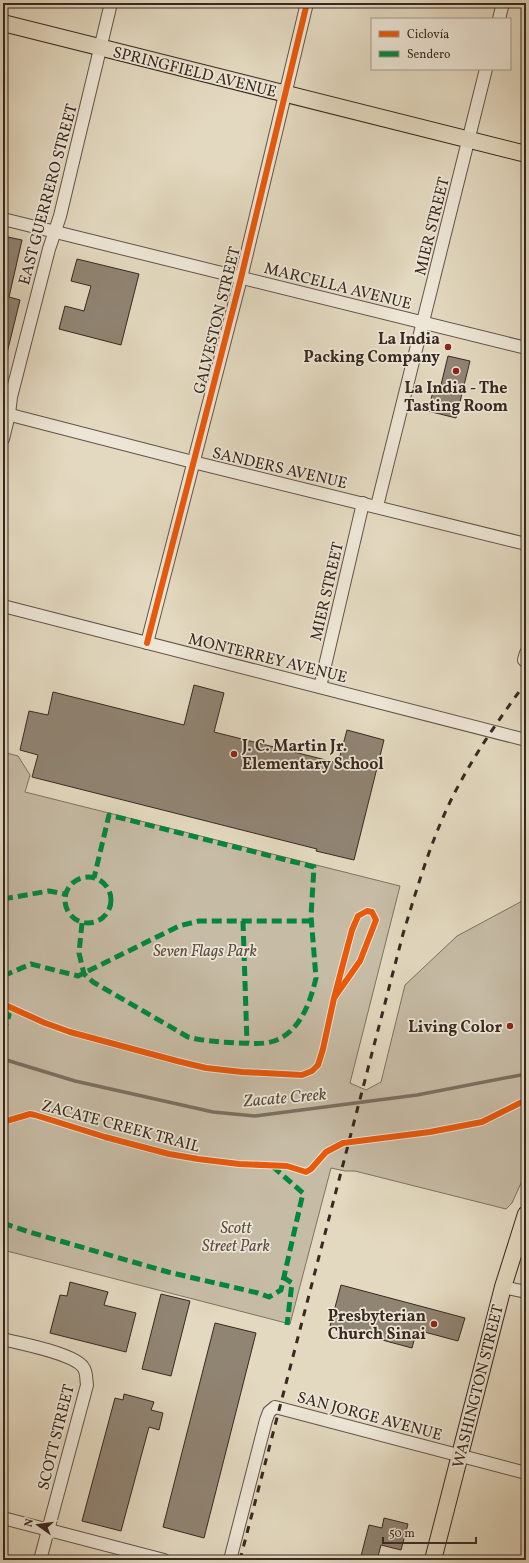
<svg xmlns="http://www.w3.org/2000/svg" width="529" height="1563" viewBox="0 0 529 1563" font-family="Vollkorn,serif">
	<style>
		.green { fill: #c6bba5; stroke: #7e7262 }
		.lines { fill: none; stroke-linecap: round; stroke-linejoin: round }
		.stream { stroke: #7b6e60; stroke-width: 3.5 }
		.building { fill: #908473; stroke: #372820 }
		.minor-casing { stroke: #625448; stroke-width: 14 }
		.major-casing { stroke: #372820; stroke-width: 18 }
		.minor { stroke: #ede6d6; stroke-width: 12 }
		.major { stroke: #e3d9c0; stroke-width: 16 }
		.rail { stroke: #372820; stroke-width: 3; stroke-dasharray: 7 7; stroke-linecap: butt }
		.quiet { stroke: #00873e; stroke-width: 5; stroke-dasharray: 10 5; stroke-linecap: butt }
		.cycleway-casing { stroke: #ede6d6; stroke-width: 8 }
		.cycleway { stroke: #e8590c; stroke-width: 6 }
		.poi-dot { fill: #8f2418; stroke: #ede6d6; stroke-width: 1.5 }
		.labels { text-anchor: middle; stroke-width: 3.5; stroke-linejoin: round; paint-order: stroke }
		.street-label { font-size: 16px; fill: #372820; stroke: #ede6d6 }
		.poi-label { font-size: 16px; font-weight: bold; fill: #372820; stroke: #ede6d6; text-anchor: end }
		.park-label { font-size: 16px; font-style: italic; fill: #5b4d41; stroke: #ede6d6 }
		.water-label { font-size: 17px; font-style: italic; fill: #594b40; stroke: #ede6d6 }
	</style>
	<rect width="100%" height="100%" fill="#e3d9c0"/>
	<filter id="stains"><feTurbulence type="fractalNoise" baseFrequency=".005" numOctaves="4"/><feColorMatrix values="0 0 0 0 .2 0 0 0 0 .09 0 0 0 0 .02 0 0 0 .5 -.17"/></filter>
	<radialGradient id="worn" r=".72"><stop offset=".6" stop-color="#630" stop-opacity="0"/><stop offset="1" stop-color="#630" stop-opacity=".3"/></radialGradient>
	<polygon class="green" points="3,752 18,756 30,775 25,792 400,886 350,1083 366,1090 381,1082 405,985 457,936 526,899 526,1172 512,1203 506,1209 355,1171 345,1171 331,1168 290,1324 3,1250"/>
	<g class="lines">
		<polyline class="stream" points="3,1059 75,1081 213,1112 255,1116 417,1095 526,1074"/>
	</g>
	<g class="building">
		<polygon points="3,236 22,240 9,297 20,300 7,353 3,353"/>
		<polygon points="77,259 139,274 121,345 59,329 65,306 84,311 91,286 71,281"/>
		<polygon points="448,356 470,361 456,418 428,411 434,388 440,389"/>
		<polygon points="194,685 224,693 214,732 338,763 347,730 384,740 354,860 316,851 317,849 32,777 38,755 20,750 29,711 48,715 53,692 184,725"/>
		<polygon points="70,1282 108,1292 104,1305 136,1313 126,1352 50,1333 60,1295 67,1296"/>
		<polygon points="341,1285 465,1318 458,1341 417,1330 412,1348 330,1326"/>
		<polygon points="161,1294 190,1301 171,1376 142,1369"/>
		<polygon points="215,1323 256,1333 204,1538 163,1527"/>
		<polygon points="124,1394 154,1402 151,1410 163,1413 159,1430 149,1427 121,1531 82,1521 115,1398 123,1400"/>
		<polygon points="384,1518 408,1524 401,1550 381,1545 377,1560 360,1560 369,1525 382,1528"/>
	</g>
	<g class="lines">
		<g class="minor-casing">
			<g id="minor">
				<polyline points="499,19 503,3"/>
				<polyline points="3,219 526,348"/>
				<polyline points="3,413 193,462 526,544"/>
				<polyline points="3,439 9,414 11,397 49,249 60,216 111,3"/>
				<polyline points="377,506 486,69"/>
				<polyline points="3,606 526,740"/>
				<polyline points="147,643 241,278 307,3"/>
				<polyline points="524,660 526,653"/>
				<polyline points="320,687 363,503"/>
				<polyline points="503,1287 526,1292"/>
				<path d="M3,1339c18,5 70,14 80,28 4,5 3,12 4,18l-47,175"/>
				<polyline points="3,1518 164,1560"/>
				<polyline points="230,1560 266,1420 269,1412 275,1407 526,1473"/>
			</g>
		</g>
		<g class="major-casing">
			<g id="major">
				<polyline points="3,23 526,154"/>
				<polyline points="433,1560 503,1287 526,1214"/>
			</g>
		</g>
		<use href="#minor" class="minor"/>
		<use href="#major" class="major"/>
		<path class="rail" d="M240,1560l163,-626c16,-52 31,-105 58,-153 19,-35 42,-67 65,-99"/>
		<g class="quiet">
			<circle cx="88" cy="900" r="23"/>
			<polyline points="3,899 49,891 65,894"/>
			<polyline points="243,921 247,1043"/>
			<path d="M82,923l-3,30 5,21 9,8 95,55c16,4 32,5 49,6 11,0 26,2 37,-2 26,-9 36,-38 42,-63l-5,-62 3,-49 -205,-52 -15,63"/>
			<polyline points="3,976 31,964 78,976 179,926 199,921 311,921"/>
			<polyline points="3,1014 9,1015 3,1034"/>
			<polyline points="3,1223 29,1232 168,1272 258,1293 269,1297 281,1290 303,1193 271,1165"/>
			<polyline points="283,1277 292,1283 287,1325"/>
		</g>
		<g class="cycleway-casing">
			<g id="cycleway">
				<polyline points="147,643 241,278 307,3"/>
				<polyline points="3,1004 45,1023 70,1032 177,1061 206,1068 242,1072 302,1075 312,1071 318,1065 323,1049 334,998 352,930 358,916 367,911 372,912 376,920 360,961 334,998"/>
				<polyline points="3,1122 30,1114 35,1115 105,1137 169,1154 198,1159 239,1164 287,1166 306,1172 311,1169 326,1152 343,1143 430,1132 482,1122 526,1100"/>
			</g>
		</g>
		<use href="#cycleway" class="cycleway"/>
	</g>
	<g class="poi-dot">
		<circle cx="448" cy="347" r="4"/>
		<circle cx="456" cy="371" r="4"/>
		<circle cx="234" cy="754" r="4"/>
		<circle cx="510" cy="1026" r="4"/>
		<circle cx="434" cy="1324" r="4"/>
	</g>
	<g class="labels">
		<g class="street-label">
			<text transform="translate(195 71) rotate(14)" y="6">SPRINGFIELD AVENUE</text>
			<text transform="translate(47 194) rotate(-75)" y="6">EAST GUERRERO STREET</text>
			<text transform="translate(431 226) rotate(-76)" y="6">MIER STREET</text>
			<text transform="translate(338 285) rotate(14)" y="6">MARCELLA AVENUE</text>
			<text transform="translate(216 320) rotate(-76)" y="6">GALVESTON STREET</text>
			<text transform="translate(280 467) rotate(13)" y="6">SANDERS AVENUE</text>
			<text transform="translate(326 591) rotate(-77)" y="6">MIER STREET</text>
			<text transform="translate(268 657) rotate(14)" y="6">MONTERREY AVENUE</text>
			<text transform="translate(121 1125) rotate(15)" y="6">ZACATE CREEK TRAIL</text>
			<text transform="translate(477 1386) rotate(-76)" y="6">WASHINGTON STREET</text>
			<text transform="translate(370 1415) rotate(15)" y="6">SAN JORGE AVENUE</text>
			<text transform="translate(55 1437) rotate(-76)" y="6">SCOTT STREET</text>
		</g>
		<g class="poi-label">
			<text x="440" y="344">La India<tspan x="440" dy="18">Packing Company</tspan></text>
			<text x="456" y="393" text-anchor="middle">La India - The<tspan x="456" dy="18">Tasting Room</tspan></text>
			<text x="242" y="751" text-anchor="start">J. C. Martin Jr.<tspan x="242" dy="18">Elementary School</tspan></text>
			<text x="502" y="1032">Living Color</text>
			<text x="426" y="1321">Presbyterian<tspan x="426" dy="18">Church Sinai</tspan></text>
		</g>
		<g class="park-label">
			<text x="205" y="956">Seven Flags Park</text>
			<text x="236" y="1233">Scott<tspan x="236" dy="18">Street Park</tspan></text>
		</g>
		<g class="water-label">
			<text transform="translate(285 1097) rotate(-5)" y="6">Zacate Creek</text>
		</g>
	</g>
	<rect width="529" height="1563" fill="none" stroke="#e3d9c0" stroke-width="16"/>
	<rect x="4" y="4" width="521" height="1555" fill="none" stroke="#372820" stroke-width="2"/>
	<rect x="8" y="8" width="513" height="1547" fill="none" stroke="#372820"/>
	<rect x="371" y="18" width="140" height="52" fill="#ede6d6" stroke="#a49a8d"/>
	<rect x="379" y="31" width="20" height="6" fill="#e8590c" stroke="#a49a8d"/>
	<text x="407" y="38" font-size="12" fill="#372820">Ciclovía</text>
	<rect x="379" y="51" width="20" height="6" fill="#00873e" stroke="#a49a8d"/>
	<text x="407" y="58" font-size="12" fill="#372820">Sendero</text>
	<g transform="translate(38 1525) rotate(284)" stroke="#ede6d6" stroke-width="3" paint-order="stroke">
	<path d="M0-3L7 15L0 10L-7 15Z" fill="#372820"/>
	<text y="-6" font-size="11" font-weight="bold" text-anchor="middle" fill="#372820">N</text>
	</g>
	<path d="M383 1537v6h93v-6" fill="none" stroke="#372820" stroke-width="2"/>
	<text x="389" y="1537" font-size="12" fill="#372820" stroke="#ede6d6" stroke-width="3" paint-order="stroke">50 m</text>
	<rect width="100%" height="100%" filter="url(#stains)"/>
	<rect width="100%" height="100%" fill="url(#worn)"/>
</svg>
